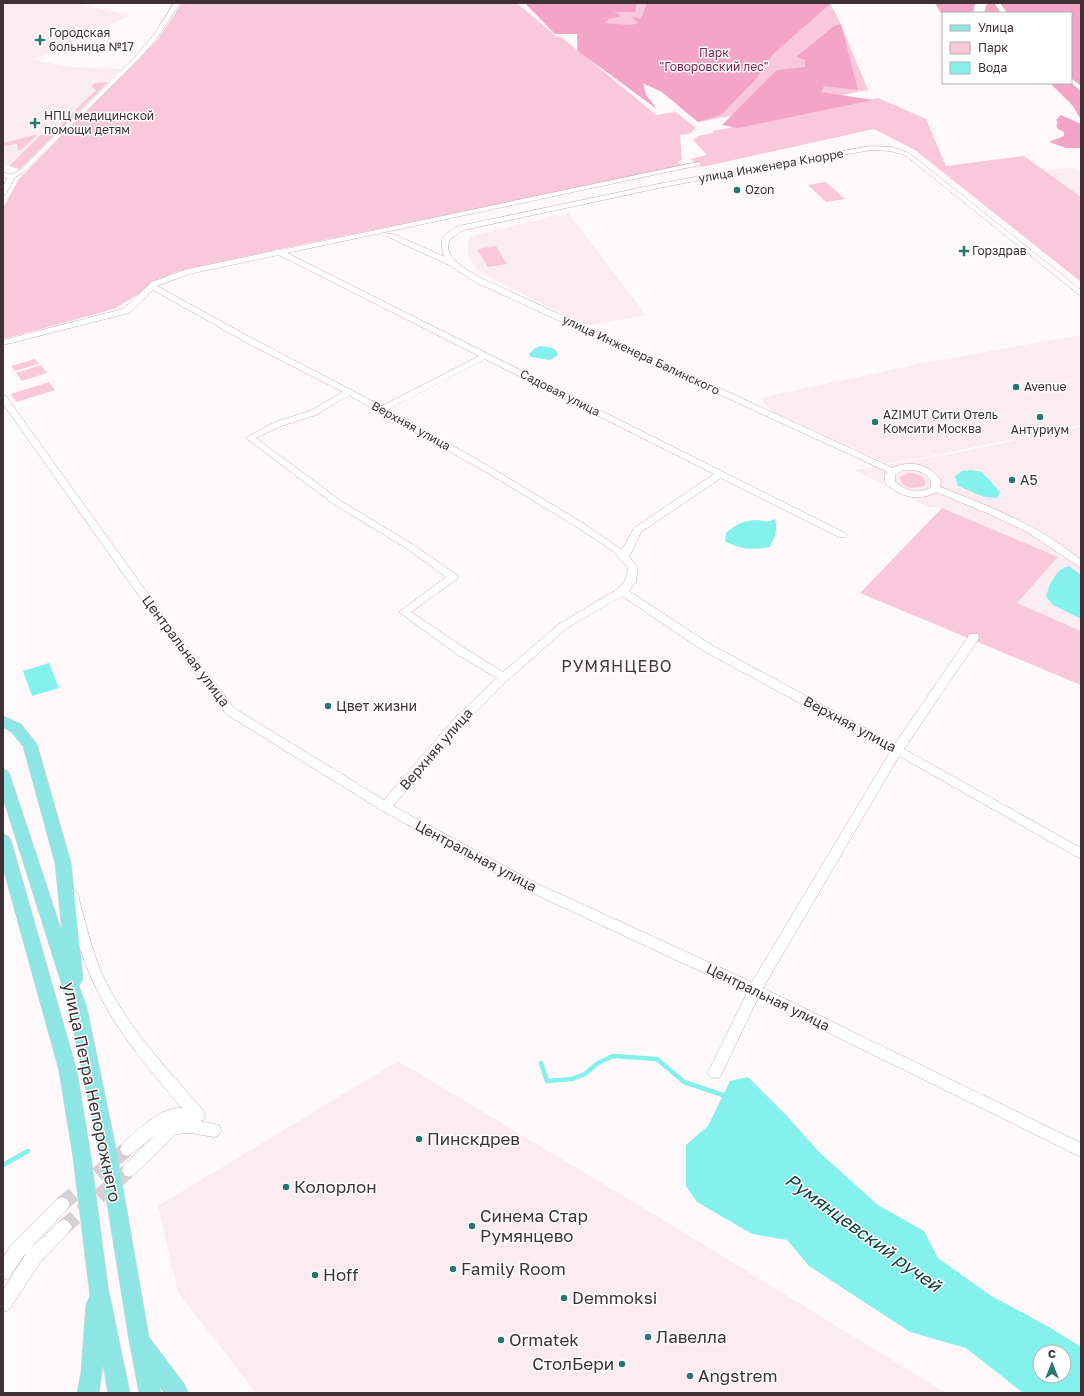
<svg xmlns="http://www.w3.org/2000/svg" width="1084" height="1396" viewBox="0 0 1084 1396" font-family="'Golos Text',sans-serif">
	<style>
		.built { fill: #fbecf1 }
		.green { fill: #fac8db }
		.forest { fill: #f4a5c5 }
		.water { fill: #84f1ed; fill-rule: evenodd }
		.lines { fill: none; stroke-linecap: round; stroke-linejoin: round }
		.stream { stroke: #84f1ed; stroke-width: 4.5 }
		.minor-tunnel { stroke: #d8d1d4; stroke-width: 15; stroke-dasharray: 15 8; stroke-linecap: butt }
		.minor-casing { stroke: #caadb8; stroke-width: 1 }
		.major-casing { stroke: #d8d6d7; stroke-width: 1 }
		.minor { fill: #fff; fill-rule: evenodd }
		.major { fill: #8ee6e4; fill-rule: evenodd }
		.poi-dot { fill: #2a7472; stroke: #fff; stroke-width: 1.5 }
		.labels { text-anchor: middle; stroke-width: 3; stroke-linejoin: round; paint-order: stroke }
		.far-poi-label { font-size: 12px; fill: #3d3136; stroke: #fff; text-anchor: start }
		.far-park-label { font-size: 12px; fill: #7b224f; stroke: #fff }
		.far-street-label { font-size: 12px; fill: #3d3136; stroke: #fff }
		.poi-label { font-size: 14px; fill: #3d3136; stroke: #fff; text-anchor: start }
		.street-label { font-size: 14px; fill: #3d3136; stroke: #fff }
		.quarter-label { font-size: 16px; letter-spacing: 1px; fill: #4a323c; stroke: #fff }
		.near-street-label { font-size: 17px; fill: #3d3136; stroke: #fff }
		.near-poi-label { font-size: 17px; fill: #3d3136; stroke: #fff; text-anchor: start }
		.near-water-label { font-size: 18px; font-style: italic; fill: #0e4241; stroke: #fff }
	</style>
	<rect width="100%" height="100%" fill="#fff9fb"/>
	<g class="built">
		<polygon points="3,3 73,3 131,15 33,60 72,67 121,69 20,169 3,164"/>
		<polygon points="1071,168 1081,172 1081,197 1045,171"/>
		<polygon points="568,213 646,315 586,326 489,277 478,270 470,260 468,249 469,241 472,236"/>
		<polygon points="1081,335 1081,425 925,457 886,463 773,412 760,398 923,363"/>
		<polygon points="1081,427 1081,631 1017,603 1058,557 942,508 928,507 854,470 941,456"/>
		<polygon points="398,1061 660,1218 946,1393 256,1393 178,1292 158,1206"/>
	</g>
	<g class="green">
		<polygon points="182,3 517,3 556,36 561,37 577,50 577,34 555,34 525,3 830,3 839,20 868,90 698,122 662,92 643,83 646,95 657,109 585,56 656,115 676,112 696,128 689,134 680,135 682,160 677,162 683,166 247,256 175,272 114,309 3,339 3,208 19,179 158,39"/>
		<polygon points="108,82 20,169 9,166 41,135 53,132 96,90 91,86 95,83"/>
		<polygon points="878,98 926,119 946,166 1024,156 1081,197 1081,282 915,150 874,129 702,167 690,159 707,155 693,140 698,136 713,133 713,131"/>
		<polygon points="35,135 36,136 21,150 18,150 17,144 3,146 3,143"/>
		<polygon points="826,182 845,199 826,202 808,185"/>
		<polygon points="496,246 507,264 488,267 477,249"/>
		<polygon points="35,359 39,364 15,371 11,366"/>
		<polygon points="41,365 47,373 22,381 16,373"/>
		<polygon points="49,382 55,390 16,402 11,394"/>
		<path d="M908,473c7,0 13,1 17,7v5c-8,5 -25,4 -25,-8z"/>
		<polygon points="942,508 1058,557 1017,603 1081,631 1081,685 860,593"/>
	</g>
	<g class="forest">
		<polygon points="525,3 637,3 635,12 614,12 621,16 609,19 604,23 631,25 638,23 631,16 641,19 647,3 830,4 772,55 756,79 721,115 698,122 662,92 643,83 646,95 657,109 578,51 577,34 555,34"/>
		<polygon points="935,3 975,3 973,13 943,13 943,16"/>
		<polygon points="987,3 1081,3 1081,120 1073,106 1050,83 1071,83 1071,13 984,13"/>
		<polygon points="841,24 858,90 824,86 821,92 873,100 738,128 722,125 777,70 805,67 805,60 796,57 834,26"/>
		<polygon points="1061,115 1081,124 1081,148 1066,148 1049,142 1064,136 1064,132 1058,129 1056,126 1058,123 1056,120"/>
	</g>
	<g class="water">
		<path d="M541,346c7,1 16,1 17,9l-8,5 -19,-3 -2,-3 6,-6z"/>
		<polygon points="971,470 982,472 1000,492 997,498 984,497 958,486 955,476 962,471"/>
		<path d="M775,519c3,11 0,18 -5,28 -18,3 -29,3 -45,-6l1,-8c9,-8 18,-13 31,-13 9,1 9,3 18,-1z"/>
		<path d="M1069,566l12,9v44l-28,-14 -7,-8c3,-13 10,-28 23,-31z"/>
		<polygon points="49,663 59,688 32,696 23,671"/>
		<path d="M748,1077l40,40 31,35 59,53 46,26 14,27 52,37 59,32 32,20v46h-58l-57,-45 -56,-16 -101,-66 -22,-26 -35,-6 -55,-32 -11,-16v-41l22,-19 22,-45zM1040,1352h24v24h-24z"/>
	</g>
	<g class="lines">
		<g class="stream">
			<polyline points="541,1063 547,1081 572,1079 585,1074 598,1063 613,1056 657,1059 684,1082 723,1095 725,1098"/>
			<polyline points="3,1165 28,1151"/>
		</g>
		<g class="minor-tunnel">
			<polyline points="62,1204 127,1149"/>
			<polyline points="64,1227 129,1170"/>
		</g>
		<g class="minor-casing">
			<g id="minor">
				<polygon points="174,3 180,3 157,38 139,59 24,172 14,178 6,194 3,196 3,187 7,178 3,176 3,172 11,175 20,170 135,57 153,36"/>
				<polygon points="994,3 1000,3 1007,13 1001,13"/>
				<polygon points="1071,78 1081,86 1081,91 1071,83"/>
				<path d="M871,146l20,1 18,6 172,137v6l-176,-141 -15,-4 -19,-1 -203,36 -204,44 -14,9c-9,19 18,31 31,39l412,190c17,-9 38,-3 48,13l-1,6c50,19 99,39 141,73v8l-54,-36 -38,-18 -53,-22c-16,10 -39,5 -51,-10v-7l3,-3 -413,-190 -26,-17 -63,-29 1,-2h6l52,23c-8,-17 -2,-23 14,-31l209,-44zM903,470c11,-1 22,1 28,11v6c-12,8 -27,4 -36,-6v-6z"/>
				<path d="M698,162l3,2 -1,1 -413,88 558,280 2,2 -2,2h-6l-118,-59 -80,54 -12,25 9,10 -2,14 -7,10 81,53 185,100 75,-110h8l1,3 -1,3 -74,109 177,99v11l-182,-103 -136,232 318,155v14l-323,-159 -38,79 -5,1 -5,-1 -2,-5 39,-79 -219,-102 -147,-81 -155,-96 -65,-87 -158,-223v-9l3,1 163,227 65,85 150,92 70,-81 43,-41 -39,-23 -59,-43 47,-35 -40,-29 -71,-43 -89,-67 29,-16 35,-11 33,-19 -92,-47 -98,-55 -24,23 -126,32v-5l120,-31 29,-27 32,-12 90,-19 3,-2 4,1zM279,255l200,101 -97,50 -125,-65 -100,-55 32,-12zM485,359l229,115 -80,54 -12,22 -36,-25 -94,-57 -104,-59zM349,395l137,77 94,57 33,22 15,17 -3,13 -7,8 -59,35 -56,48 -37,-23 -55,-37 46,-33 1,-2 -1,-2 -45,-31 -71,-43 -85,-63 25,-12 35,-11zM622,596l80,54 188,102 -138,230 -216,-99 -143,-77 69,-81 46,-45 59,-52z"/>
				<path d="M72,890l4,1 2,4c7,26 13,53 24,79 24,52 64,94 101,136l2,5 -2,5 -3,1 19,4 2,5 -2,5 -5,2 -24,-4 -14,1 -42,41 -5,2 -5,-2 -2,-5 2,-5 31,-30 -23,19 -5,2 -5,-2 -2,-5 2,-5c16,-14 37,-37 60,-36 -38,-44 -75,-88 -96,-143 -9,-23 -14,-46 -20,-70l2,-4z"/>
				<polygon points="62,1197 67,1199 70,1204 67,1209 22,1258 9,1278 3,1280 3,1258 10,1246 57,1199"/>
				<polygon points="64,1219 69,1222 72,1227 69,1232 39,1264 9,1310 3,1312 3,1290 27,1252 59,1222"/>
			</g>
		</g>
		<g class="major-casing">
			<g id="major">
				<polygon points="3,716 21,724 37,744 71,863 83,980 79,986 87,1008 116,1148 149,1337 185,1385 188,1393 164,1393 159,1386 161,1393 139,1393 129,1340 98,1148 69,1008 3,798 3,769 8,771 10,775 62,932 55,863 23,746 11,732 3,727"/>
				<polygon points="3,834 8,836 11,840 77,1071 91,1157 108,1287 130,1393 108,1393 103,1365 99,1393 77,1393 81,1373 86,1304 90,1296 73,1157 59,1071 3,868"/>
			</g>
		</g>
		<use href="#minor" class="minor"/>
		<use href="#major" class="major"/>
	</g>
	<g class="poi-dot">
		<path d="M38 34h4v4h4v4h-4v4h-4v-4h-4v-4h4z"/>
		<path d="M33 117h4v4h4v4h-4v4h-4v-4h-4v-4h4z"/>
		<circle cx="737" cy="190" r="4"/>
		<path d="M962 245h4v4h4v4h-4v4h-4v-4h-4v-4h4z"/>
		<circle cx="1016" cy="387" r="4"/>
		<circle cx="1040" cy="417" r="4"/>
		<circle cx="875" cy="422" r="4"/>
		<circle cx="1012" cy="480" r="4"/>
		<circle cx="328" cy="706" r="4"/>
		<circle cx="419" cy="1139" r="4"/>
		<circle cx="286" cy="1187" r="4"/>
		<circle cx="472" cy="1226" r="4"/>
		<circle cx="453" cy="1269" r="4"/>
		<circle cx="315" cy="1275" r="4"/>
		<circle cx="564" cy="1298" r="4"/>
		<circle cx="648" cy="1337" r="4"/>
		<circle cx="501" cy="1340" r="4"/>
		<circle cx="622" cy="1364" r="4"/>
		<circle cx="690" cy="1376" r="4"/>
	</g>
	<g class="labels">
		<g class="far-poi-label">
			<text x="49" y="37">Городская<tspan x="49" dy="14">больница №17</tspan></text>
			<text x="44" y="120">НПЦ медицинской<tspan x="44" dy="14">помощи детям</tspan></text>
			<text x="745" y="194">Ozon</text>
			<text x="972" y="255">Горздрав</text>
			<text x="1024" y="391">Avenue</text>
			<text x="883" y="419">AZIMUT Сити Отель<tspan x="883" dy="14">Комсити Москва</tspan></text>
			<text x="1040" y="434" text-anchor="middle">Антуриум</text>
		</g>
		<g class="far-park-label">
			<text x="714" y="57">Парк<tspan x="714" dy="14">"Говоровский лес"</tspan></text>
		</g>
		<g class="far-street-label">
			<text transform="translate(771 166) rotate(-10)" y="4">улица Инженера Кнорре</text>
			<text transform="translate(641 355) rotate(25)" y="4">улица Инженера Балинского</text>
			<text transform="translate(560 393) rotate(27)" y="4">Садовая улица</text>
			<text transform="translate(411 426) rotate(29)" y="4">Верхняя улица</text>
		</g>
		<g class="poi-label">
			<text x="1020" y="485">А5</text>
			<text x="336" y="711">Цвет жизни</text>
		</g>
		<g class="street-label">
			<text transform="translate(186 651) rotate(53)" y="5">Центральная улица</text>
			<text transform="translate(850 724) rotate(28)" y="5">Верхняя улица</text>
			<text transform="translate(436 749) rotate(-49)" y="5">Верхняя улица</text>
			<text transform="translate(476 856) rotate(28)" y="5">Центральная улица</text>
			<text transform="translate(768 997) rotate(26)" y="5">Центральная улица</text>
		</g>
		<g class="quarter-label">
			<text x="617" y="672">РУМЯНЦЕВО</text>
		</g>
		<g class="near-street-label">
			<text transform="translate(92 1092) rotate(78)" y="6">улица Петра Непорожнего</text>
		</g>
		<g class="near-poi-label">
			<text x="427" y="1145">Пинскдрев</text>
			<text x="294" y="1193">Колорлон</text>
			<text x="480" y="1222">Синема Стар<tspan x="480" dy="20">Румянцево</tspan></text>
			<text x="461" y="1275">Family Room</text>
			<text x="323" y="1281">Hoff</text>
			<text x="572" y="1304">Demmoksi</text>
			<text x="656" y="1343">Лавелла</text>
			<text x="509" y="1346">Ormatek</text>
			<text x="614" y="1370" text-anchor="end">СтолБери</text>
			<text x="698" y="1382">Angstrem</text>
		</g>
		<g class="near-water-label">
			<text transform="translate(863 1233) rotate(36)" y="6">Румянцевский ручей</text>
		</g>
	</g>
	<rect width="1084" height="1396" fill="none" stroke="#3d3136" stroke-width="8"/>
	<rect x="942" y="12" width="130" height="72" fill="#ffffff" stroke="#b1adaf"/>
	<rect x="950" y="25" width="20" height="6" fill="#8ee6e4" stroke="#b1adaf"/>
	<text x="978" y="32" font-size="12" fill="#3d3136">Улица</text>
	<rect x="950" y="42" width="20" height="12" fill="#fac8db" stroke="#b1adaf"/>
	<text x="978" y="52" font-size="12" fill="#3d3136">Парк</text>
	<rect x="950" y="62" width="20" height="12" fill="#84f1ed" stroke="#b1adaf"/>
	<text x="978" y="72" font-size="12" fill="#3d3136">Вода</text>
	<g transform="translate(1052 1364)"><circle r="19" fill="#ffffff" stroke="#b1adaf"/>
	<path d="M0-3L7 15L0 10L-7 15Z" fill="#2a7472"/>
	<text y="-6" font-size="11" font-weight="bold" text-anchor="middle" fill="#3d3136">С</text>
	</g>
</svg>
